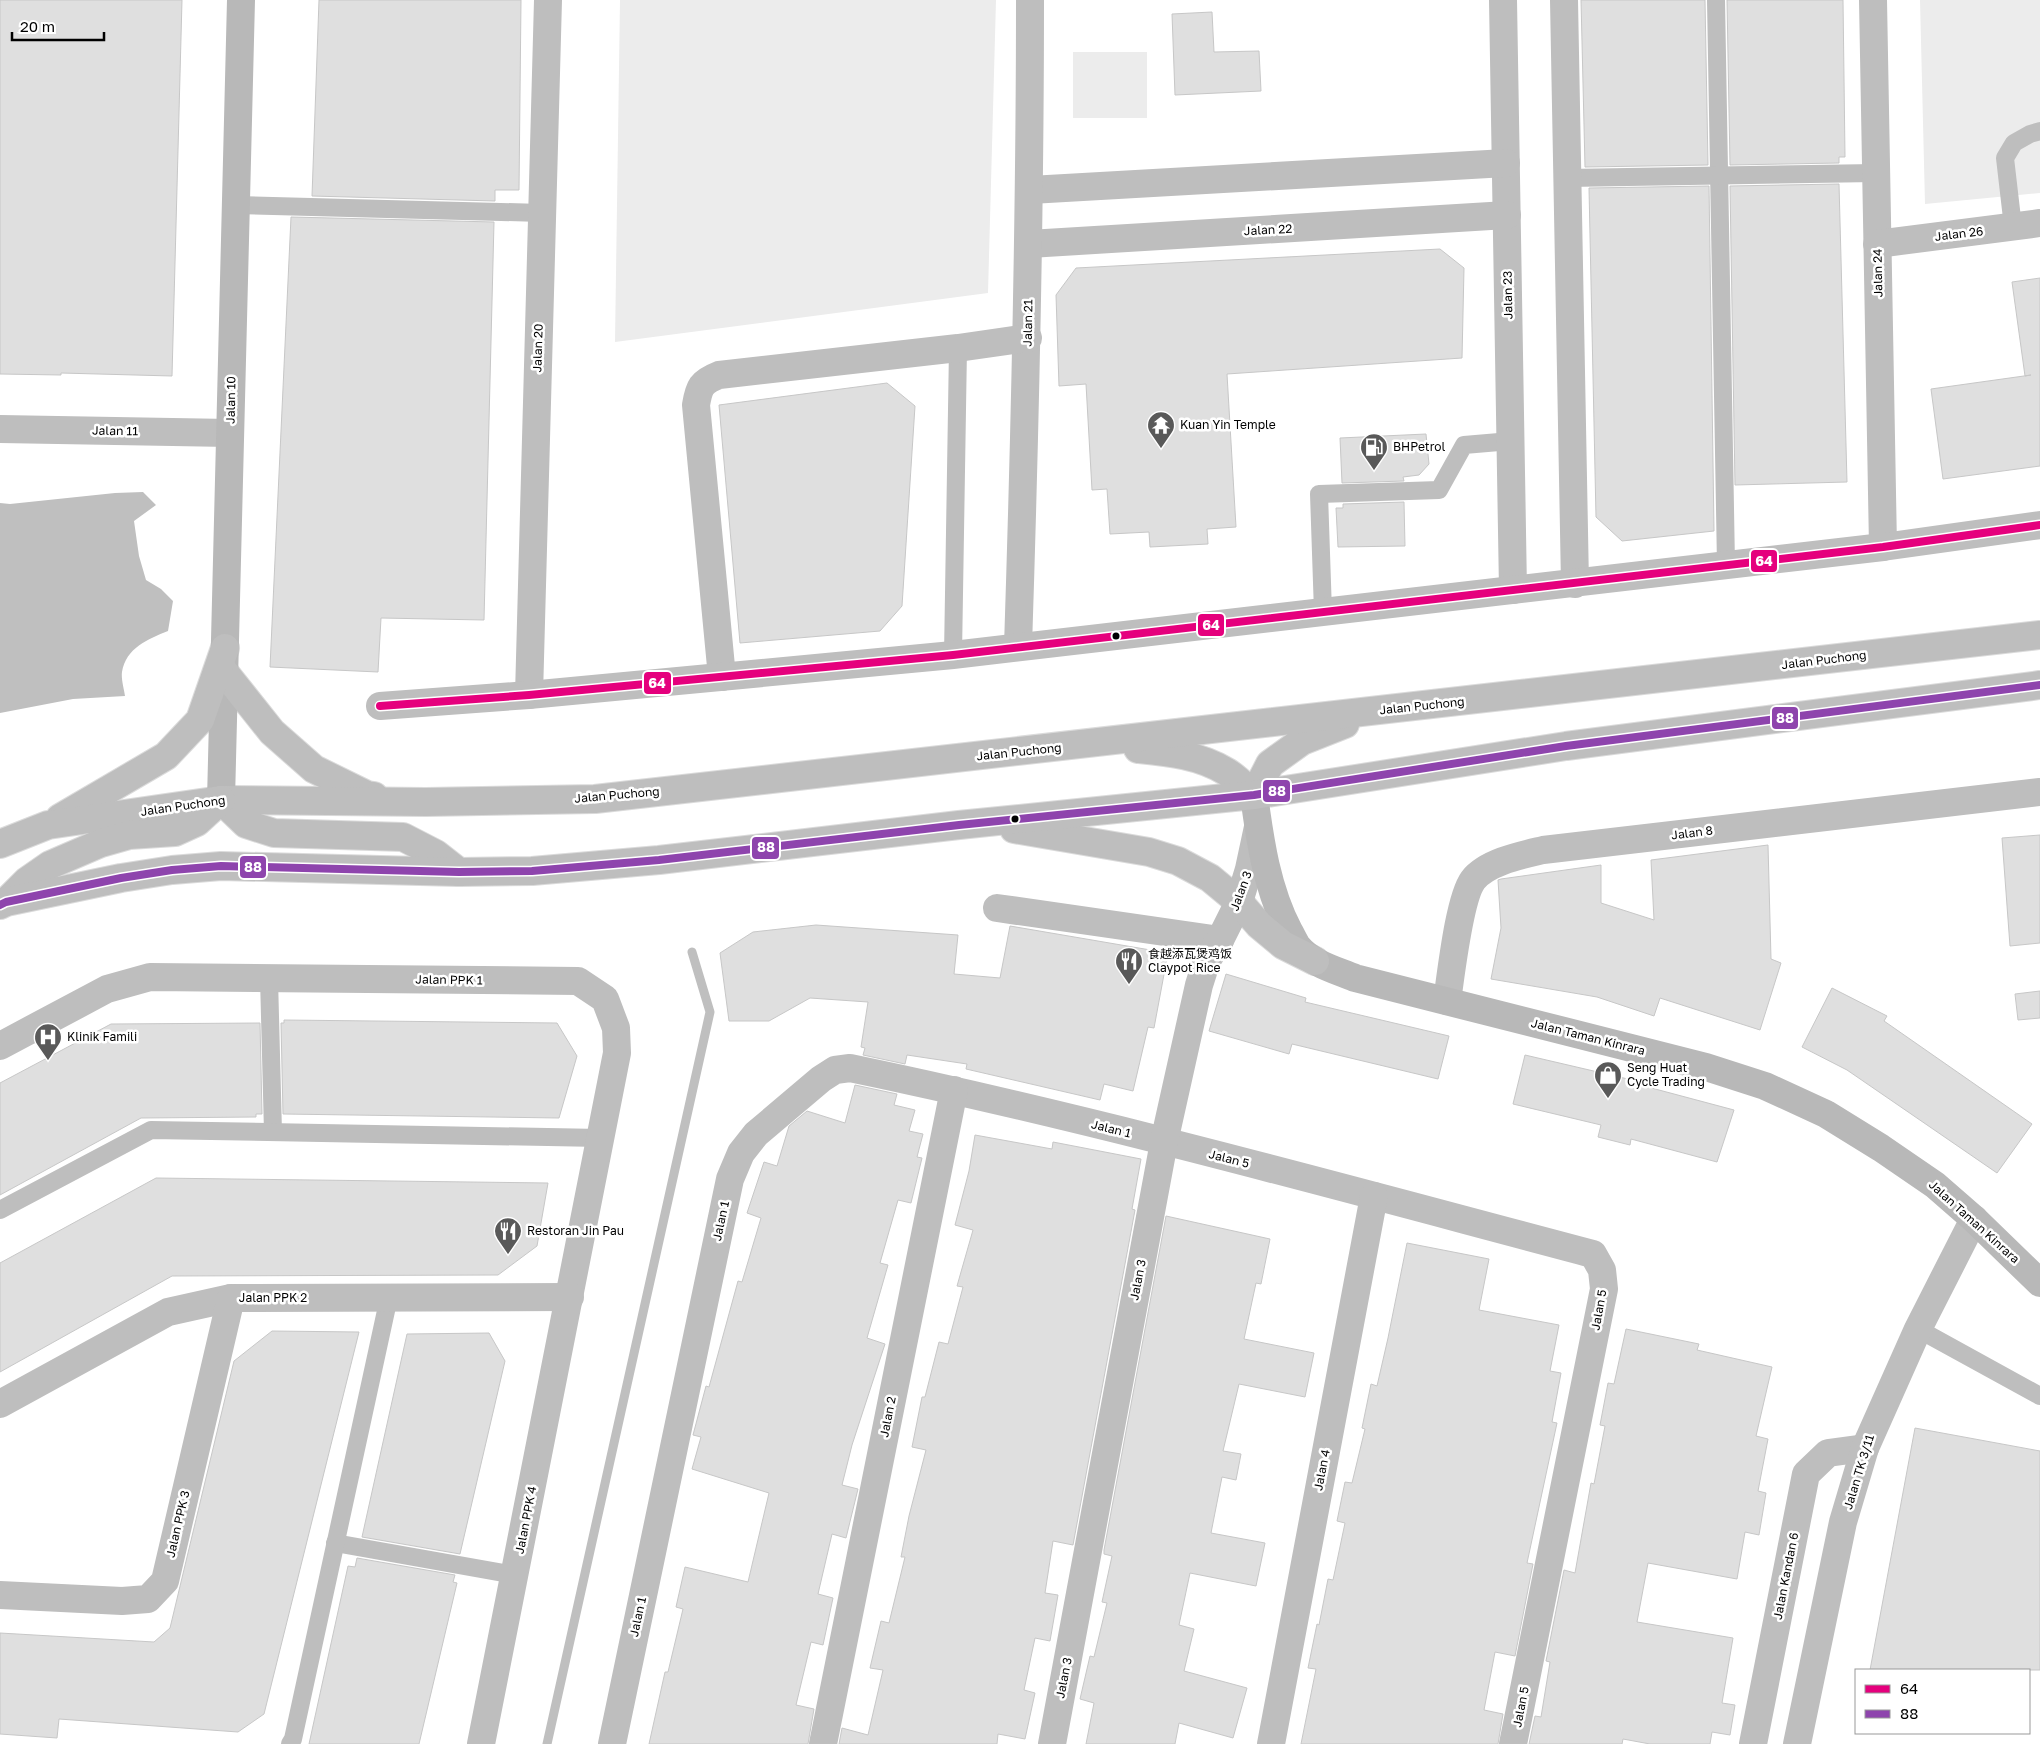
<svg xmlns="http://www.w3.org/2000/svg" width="2040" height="1744" viewBox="0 0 2040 1744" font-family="'Golos Text','Noto Sans SC',sans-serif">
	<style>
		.green { fill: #ececec }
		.water { fill: #bfbfbf }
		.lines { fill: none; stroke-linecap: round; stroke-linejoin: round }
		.stream { stroke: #bfbfbf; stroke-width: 9 }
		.building { fill: #dfdfdf; stroke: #c7c7c7 }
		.primary-casing { stroke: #dbdbdb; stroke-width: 30 }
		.lane { stroke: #bebebe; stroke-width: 18 }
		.street { stroke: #bebebe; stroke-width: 28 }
		.secondary { stroke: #b8b8b8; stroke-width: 28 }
		.primary { stroke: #bebebe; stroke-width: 28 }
		.bus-1-casing { stroke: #fff; stroke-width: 11 }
		.bus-2-casing { stroke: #fff; stroke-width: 11 }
		.bus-1 { stroke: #e5007d; stroke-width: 8 }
		.bus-2 { stroke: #8e44ad; stroke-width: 8 }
		.bus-dot { fill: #000; stroke: #fff; stroke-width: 2 }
		.labels { text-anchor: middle; stroke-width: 5; stroke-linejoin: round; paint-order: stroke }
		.street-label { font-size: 12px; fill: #000; stroke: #fff }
		.poi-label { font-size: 12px; fill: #000; stroke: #fff; text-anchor: start }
		.line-badge { stroke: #fff; stroke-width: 2 }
		.badge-label { font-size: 14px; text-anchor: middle; font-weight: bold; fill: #fff }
	</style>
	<rect width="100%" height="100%" fill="#fff"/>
	<g class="green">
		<polygon points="620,0 996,0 988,293 615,342"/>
		<polygon points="1920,0 2040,0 2040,193 1925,204"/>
		<rect x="1073" y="52" width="74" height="66"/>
	</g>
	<path class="water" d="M143,492l13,13 -22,16 5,35 7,24 15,9 12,12 -5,30c-20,8 -42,17 -46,41 -1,7 2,17 3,24l-52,3 -73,14v-210l10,1 105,-11z"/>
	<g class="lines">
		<polyline class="stream" points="547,1744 710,1012 692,952"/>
	</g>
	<g class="building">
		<polygon points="0,0 182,0 172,376 61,373 61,375 0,374"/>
		<polygon points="319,0 521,0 519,190 495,190 495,201 312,196"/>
		<polygon points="1581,0 1705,0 1708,165 1585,167"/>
		<polygon points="1727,0 1843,0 1845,157 1839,157 1839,163 1730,165"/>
		<polygon points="1212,12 1214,52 1259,51 1261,91 1175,95 1172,14"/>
		<polygon points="1839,184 1847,482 1735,485 1730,186"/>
		<polygon points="1709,186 1714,531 1622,541 1596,517 1589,188"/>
		<polygon points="291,217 494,222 484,620 381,618 378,672 270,667"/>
		<polygon points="1440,249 1464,268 1462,358 1227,374 1236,527 1207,529 1208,544 1150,547 1149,532 1110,534 1107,489 1092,490 1086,384 1059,386 1056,295 1076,268"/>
		<polygon points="2040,278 2040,466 1943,479 1931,389 2031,375 2025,376 2012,282"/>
		<polygon points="887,383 915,406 902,606 880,631 740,643 719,405"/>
		<polygon points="1426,434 1429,464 1419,475 1403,477 1404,481 1342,483 1340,438"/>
		<polygon points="1404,502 1405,546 1338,547 1336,508 1343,508 1343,504"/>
		<polygon points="2040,835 2040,943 2010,946 2002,838"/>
		<polygon points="1768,845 1771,959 1781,963 1760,1030 1660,998 1654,1016 1597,997 1491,979 1501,928 1498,880 1501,879 1601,865 1601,903 1654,920 1651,860"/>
		<polygon points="816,925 958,935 954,974 1000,978 1010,926 1168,953 1154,1028 1148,1027 1133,1091 1104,1084 1100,1100 966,1069 967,1064 907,1055 905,1064 863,1055 865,1048 861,1047 868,1002 810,998 769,1021 729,1021 720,953 753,932"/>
		<polygon points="1226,974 1306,998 1305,1002 1449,1036 1438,1079 1292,1044 1289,1054 1209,1031"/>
		<polygon points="1832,988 1887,1016 1884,1021 2032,1124 1997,1173 1847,1070 1802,1047"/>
		<polygon points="2040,991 2040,1018 2018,1020 2015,994"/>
		<polygon points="284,1020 557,1023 577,1056 559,1118 283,1114 281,1023 284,1023"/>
		<polygon points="260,1023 262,1114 256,1114 256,1117 141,1118 0,1195 0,1083 111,1024"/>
		<polygon points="1525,1055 1645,1083 1644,1086 1734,1110 1717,1162 1631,1139 1630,1145 1598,1137 1601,1125 1513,1104"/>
		<polygon points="855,1085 897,1094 894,1105 915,1110 909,1131 923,1134 917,1157 922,1158 911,1203 898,1200 880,1263 888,1265 867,1338 885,1344 852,1445 842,1485 858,1489 846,1538 832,1534 818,1594 833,1598 823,1645 811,1642 796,1705 814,1709 808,1744 649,1744 665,1672 668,1672 683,1609 676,1607 685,1567 748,1582 769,1493 692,1469 701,1437 693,1435 706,1386 709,1387 738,1281 742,1282 761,1218 747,1213 764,1162 777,1166 789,1126 807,1111 845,1123"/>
		<polygon points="975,1135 1052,1149 1053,1142 1141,1159 1132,1209 1135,1210 1073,1545 1053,1541 1045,1593 1058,1595 1050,1641 1035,1638 1024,1690 1035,1693 1025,1739 998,1734 997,1744 839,1744 842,1728 868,1735 883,1670 870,1668 881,1621 889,1623 905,1557 901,1557 909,1516 926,1450 912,1447 922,1397 925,1397 939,1342 948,1344 963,1287 957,1286 973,1230 955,1225 969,1171"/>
		<polygon points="156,1178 548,1183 537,1246 498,1275 172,1276 0,1372 0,1263"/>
		<polygon points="1166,1216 1270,1239 1261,1284 1256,1283 1244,1339 1314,1353 1305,1397 1239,1384 1223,1451 1241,1454 1236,1480 1222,1477 1211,1533 1265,1543 1256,1586 1190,1573 1179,1625 1194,1629 1184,1671 1247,1688 1233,1738 1179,1723 1175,1744 1086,1744 1094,1703 1080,1699 1090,1656 1094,1657 1107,1603 1102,1602 1112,1556 1104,1554 1104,1550"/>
		<polygon points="1407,1243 1489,1259 1479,1310 1559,1325 1550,1371 1561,1373 1552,1422 1557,1423 1527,1563 1533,1564 1515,1656 1495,1652 1484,1710 1503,1714 1498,1744 1301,1744 1316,1669 1308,1668 1317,1624 1319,1625 1328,1579 1333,1580 1345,1523 1337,1521 1345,1482 1352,1483 1365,1429 1362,1428 1371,1384 1377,1386 1388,1338"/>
		<polygon points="1626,1329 1699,1344 1697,1350 1772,1367 1756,1436 1768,1439 1758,1491 1766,1493 1759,1535 1745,1532 1737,1579 1648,1563 1637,1622 1733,1638 1722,1703 1735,1705 1730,1735 1712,1732 1710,1744 1650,1744 1623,1739 1622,1744 1529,1744 1535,1716 1541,1717 1550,1662 1546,1661 1564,1570 1575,1573 1591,1483 1594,1484 1605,1426 1600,1425 1608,1383 1614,1384"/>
		<polygon points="272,1331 359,1332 264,1714 238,1732 59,1719 57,1738 0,1734 0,1633 154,1642 170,1628 234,1361"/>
		<polygon points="489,1333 505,1361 460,1554 362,1537 407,1334"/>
		<polygon points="1915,1428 2040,1451 2040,1670 1870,1670"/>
		<polygon points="357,1558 455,1575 453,1582 457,1583 419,1744 309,1744 348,1566 355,1567"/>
	</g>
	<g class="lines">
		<g class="primary-casing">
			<g id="primary">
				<polyline points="225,673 272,732 314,769 367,795 374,796"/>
				<path d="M1138,749c30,3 62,6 89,23 10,6 18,15 27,23"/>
				<polyline points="1254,795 1270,764 1302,741 1345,724"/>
				<polyline points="221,800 246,824 274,833 403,837 436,854 459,872"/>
				<polyline points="60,818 166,756 200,720 225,648"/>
				<polyline points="1014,829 1149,852 1178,861 1210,878 1239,902 1259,925 1283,945 1315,961"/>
				<polyline points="0,844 48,825 221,800 426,802 595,799 2040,635"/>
				<polyline points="6,902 27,881 50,865 101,843 129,835 175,832 197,822 221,800"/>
				<polyline points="0,905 6,902 121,878 172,870 221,866 459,872 532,871 659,860 959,825 1254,795 1566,746 2040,685"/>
			</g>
		</g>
		<g class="lane">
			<polyline points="1716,0 1726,565"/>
			<polyline points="1567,178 1876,173"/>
			<polyline points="236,205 542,213"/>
			<polyline points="2013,227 2005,158 2014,143 2030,134 2040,131"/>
			<polyline points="1323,612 1319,494 1439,490 1464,445 1511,441"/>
			<polyline points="953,655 958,348"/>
			<polyline points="269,978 273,1132"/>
			<polyline points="0,1210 151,1130 601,1138"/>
			<polyline points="1918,1329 2040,1396"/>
			<polyline points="335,1543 515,1575"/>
			<polyline points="290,1744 293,1739 389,1297"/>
		</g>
		<g class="street">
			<polyline points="1503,0 1513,590"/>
			<polyline points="1564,0 1575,584"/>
			<polyline points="1873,0 1883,547"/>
			<polyline points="1030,190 1506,163"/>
			<polyline points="1029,244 1507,215"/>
			<polyline points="1877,244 2040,223"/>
			<polyline points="0,429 230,433"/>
			<path d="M1018,647c7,-216 12,-431 12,-647"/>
			<path d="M722,677l-26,-272c3,-18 5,-23 23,-30l239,-27 70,-10"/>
			<polyline points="529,695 548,0"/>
			<polyline points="380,706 529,695 953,655 1883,547 2040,525"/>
			<polyline points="997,908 1220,940"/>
			<path d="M1447,1001c4,-26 12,-102 26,-121 14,-18 49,-25 70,-30l497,-58"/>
			<polyline points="0,1046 107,989 150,977 578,981 605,999 616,1028 617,1053 481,1744"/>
			<polyline points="0,1404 168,1312 231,1298 570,1297"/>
			<polyline points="0,1595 122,1601 148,1599 165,1581 231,1298"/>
			<path d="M612,1744l118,-565 11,-26 15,-19 65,-55 14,-9 15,-2c250,52 497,121 743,186l9,16 2,19 -91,455"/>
			<polyline points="823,1744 954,1090"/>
			<polyline points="1052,1744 1164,1142 1199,985 1207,960 1220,940 1239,902 1249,869 1258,827"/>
			<polyline points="1271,1744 1374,1196"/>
			<polyline points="1753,1744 1806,1474 1828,1453 1865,1448"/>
			<polyline points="1797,1744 1843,1522 1865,1448 1918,1329 1974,1219"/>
		</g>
		<g class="secondary">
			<path d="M1254,795c6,46 13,94 35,136 3,5 6,12 9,16 14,17 38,23 57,31l351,89 59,19 61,28 55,34 54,37 39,34 66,64"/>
			<polyline points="221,800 241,0"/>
		</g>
		<use href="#primary" class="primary"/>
		<g class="bus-1-casing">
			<polyline id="bus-1" points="380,706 529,695 953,655 1883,547 2040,525"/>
		</g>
		<g class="bus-2-casing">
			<polyline id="bus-2" points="0,905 6,902 121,878 172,870 221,866 459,872 532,871 659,860 959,825 1254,795 1566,746 2040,685"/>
		</g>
		<use href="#bus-1" class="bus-1"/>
		<use href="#bus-2" class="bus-2"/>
	</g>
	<defs>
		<g id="temple-pin" transform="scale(1.4375)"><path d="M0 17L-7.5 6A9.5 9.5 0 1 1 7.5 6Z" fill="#595959" stroke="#fff"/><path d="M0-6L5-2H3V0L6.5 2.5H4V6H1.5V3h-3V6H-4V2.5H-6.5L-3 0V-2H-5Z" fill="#fff"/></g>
		<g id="fuel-pin" transform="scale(1.4375)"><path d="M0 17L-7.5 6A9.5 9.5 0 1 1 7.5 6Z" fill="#595959" stroke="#fff"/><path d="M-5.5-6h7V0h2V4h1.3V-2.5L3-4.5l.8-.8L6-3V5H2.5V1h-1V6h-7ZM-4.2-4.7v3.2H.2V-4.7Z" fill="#fff"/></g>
		<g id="restaurant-pin" transform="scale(1.4375)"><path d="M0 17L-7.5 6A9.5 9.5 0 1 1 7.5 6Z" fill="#595959" stroke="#fff"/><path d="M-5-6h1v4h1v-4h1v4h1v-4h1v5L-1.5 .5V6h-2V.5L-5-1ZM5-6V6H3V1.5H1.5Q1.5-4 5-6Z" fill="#fff"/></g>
		<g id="hospital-pin" transform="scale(1.4375)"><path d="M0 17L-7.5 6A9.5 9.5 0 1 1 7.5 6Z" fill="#595959" stroke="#fff"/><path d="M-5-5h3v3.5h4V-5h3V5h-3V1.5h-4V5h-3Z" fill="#fff"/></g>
		<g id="shop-pin" transform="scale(1.4375)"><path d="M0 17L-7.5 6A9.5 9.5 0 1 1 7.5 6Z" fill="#595959" stroke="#fff"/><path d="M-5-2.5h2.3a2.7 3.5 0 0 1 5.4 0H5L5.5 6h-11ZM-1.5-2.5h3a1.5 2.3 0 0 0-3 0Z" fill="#fff"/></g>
	</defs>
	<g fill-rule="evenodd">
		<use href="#temple-pin" x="1161" y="425"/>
		<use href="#fuel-pin" x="1374" y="447"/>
		<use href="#restaurant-pin" x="1129" y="961"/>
		<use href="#hospital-pin" x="48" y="1037"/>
		<use href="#shop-pin" x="1608" y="1075"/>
		<use href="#restaurant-pin" x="508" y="1231"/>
	</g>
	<g class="bus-dot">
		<circle cx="1116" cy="636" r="4.5"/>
		<circle cx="1015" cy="819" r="4.5"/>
	</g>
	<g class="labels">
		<g class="street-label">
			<text transform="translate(1268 230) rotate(-3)" y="4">Jalan 22</text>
			<text transform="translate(1959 234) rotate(-7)" y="4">Jalan 26</text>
			<text transform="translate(1878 273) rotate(-91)" y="4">Jalan 24</text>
			<text transform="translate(1508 295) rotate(-91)" y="4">Jalan 23</text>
			<text transform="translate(1028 323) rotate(-89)" y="4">Jalan 21</text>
			<text transform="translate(538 348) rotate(-88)" y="4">Jalan 20</text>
			<text transform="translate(231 400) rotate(-89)" y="4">Jalan 10</text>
			<text transform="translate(115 431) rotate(1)" y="4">Jalan 11</text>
			<text transform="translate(1824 660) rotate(-7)" y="4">Jalan Puchong</text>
			<text transform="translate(1422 706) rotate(-6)" y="4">Jalan Puchong</text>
			<text transform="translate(1019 752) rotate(-6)" y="4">Jalan Puchong</text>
			<text transform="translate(617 795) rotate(-5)" y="4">Jalan Puchong</text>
			<text transform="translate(183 806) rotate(-8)" y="4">Jalan Puchong</text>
			<text transform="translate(1692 833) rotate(-7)" y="4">Jalan 8</text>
			<text transform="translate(1241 891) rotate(-70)" y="4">Jalan 3</text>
			<text transform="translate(449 980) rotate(1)" y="4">Jalan PPK 1</text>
			<text transform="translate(1588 1037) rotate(14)" y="4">Jalan Taman Kinrara</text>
			<text transform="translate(1111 1129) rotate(14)" y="4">Jalan 1</text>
			<text transform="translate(1229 1159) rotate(14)" y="4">Jalan 5</text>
			<text transform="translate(721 1221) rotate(-78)" y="4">Jalan 1</text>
			<text transform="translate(1974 1222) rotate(42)" y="4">Jalan Taman Kinrara</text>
			<text transform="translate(1138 1280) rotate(-79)" y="4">Jalan 3</text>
			<text x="273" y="1302">Jalan PPK 2</text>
			<text transform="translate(1599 1310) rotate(-80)" y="4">Jalan 5</text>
			<text transform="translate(888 1417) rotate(-79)" y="4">Jalan 2</text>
			<text transform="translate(1322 1470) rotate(-79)" y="4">Jalan 4</text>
			<text transform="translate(1859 1472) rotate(-73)" y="4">Jalan TK 3/11</text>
			<text transform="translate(526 1520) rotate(-79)" y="4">Jalan PPK 4</text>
			<text transform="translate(178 1524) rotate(-77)" y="4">Jalan PPK 3</text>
			<text transform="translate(1786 1576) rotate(-79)" y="4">Jalan Kandan 6</text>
			<text transform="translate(638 1617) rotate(-78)" y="4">Jalan 1</text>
			<text transform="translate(1064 1678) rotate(-79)" y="4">Jalan 3</text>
			<text transform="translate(1521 1707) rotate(-79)" y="4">Jalan 5</text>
		</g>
		<g class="poi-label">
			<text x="1180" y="429">Kuan Yin Temple</text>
			<text x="1393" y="451">BHPetrol</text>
			<text x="1148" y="958">食越添瓦煲鸡饭<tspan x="1148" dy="14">Claypot Rice</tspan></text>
			<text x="67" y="1041">Klinik Famili</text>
			<text x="1627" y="1072">Seng Huat<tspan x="1627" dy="14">Cycle Trading</tspan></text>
			<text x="527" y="1235">Restoran Jin Pau</text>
		</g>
	</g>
	<g class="line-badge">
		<rect x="1750" y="549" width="28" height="24" rx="5" fill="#e5007d"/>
		<rect x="1197" y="613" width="28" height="24" rx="5" fill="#e5007d"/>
		<rect x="643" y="671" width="29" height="24" rx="5" fill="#e5007d"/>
		<rect x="1771" y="706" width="28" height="24" rx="5" fill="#8e44ad"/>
		<rect x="1262" y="779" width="29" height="24" rx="5" fill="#8e44ad"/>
		<rect x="751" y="836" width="29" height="24" rx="5" fill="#8e44ad"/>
		<rect x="239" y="855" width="28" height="24" rx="5" fill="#8e44ad"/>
	</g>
	<g class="badge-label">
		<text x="1764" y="566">64</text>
		<text x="1211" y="630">64</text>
		<text x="657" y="688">64</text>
		<text x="1785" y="723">88</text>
		<text x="1277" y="796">88</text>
		<text x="766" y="852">88</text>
		<text x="253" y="872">88</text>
	</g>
	<rect x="1855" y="1669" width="175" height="65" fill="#ffffff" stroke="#999999"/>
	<rect x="1865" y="1685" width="25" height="8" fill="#e5007d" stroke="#999999"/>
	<text x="1900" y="1694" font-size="15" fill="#000000">64</text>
	<rect x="1865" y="1710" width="25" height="8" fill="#8e44ad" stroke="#999999"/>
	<text x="1900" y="1719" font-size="15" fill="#000000">88</text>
	<path d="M12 32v8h92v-8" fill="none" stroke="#000000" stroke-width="2.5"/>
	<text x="20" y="32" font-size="15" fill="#000000" stroke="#ffffff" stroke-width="4" paint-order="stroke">20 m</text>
</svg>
